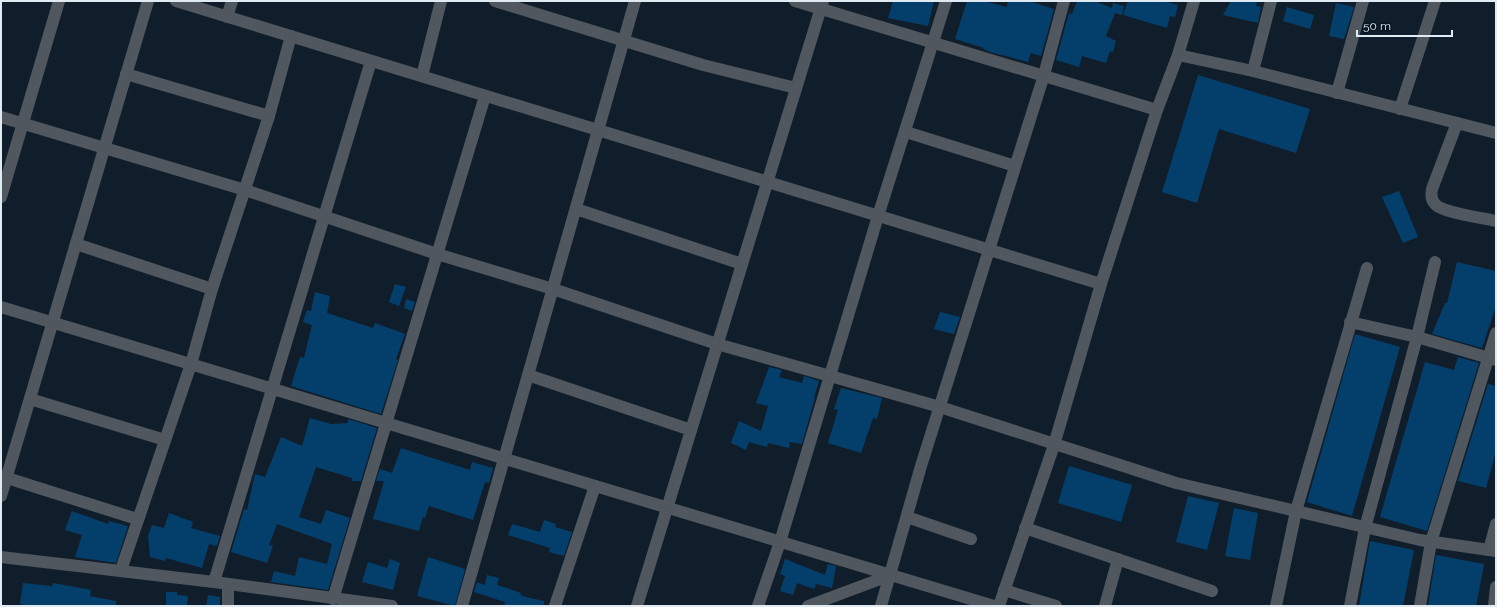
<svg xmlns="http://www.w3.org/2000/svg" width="1497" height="607" viewBox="0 0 1497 607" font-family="Raleway,sans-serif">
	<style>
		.building { fill: #043f6b }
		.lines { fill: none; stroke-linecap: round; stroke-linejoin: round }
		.minor { stroke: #50575e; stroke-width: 12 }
	</style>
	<rect width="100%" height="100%" fill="#101e2c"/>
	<g class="building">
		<polygon points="893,1 934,1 928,26 888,18"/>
		<polygon points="967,1 983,1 1007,7 1008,1 1029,1 1054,9 1041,56 1031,53 1028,62 990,52 983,49 984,48 955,39"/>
		<polygon points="1077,1 1094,1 1112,8 1113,3 1124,6 1122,15 1115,13 1106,36 1116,41 1113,52 1110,51 1106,63 1082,56 1079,67 1056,60 1069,13 1072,14"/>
		<polygon points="1128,1 1163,1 1178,5 1175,17 1170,16 1167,28 1123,15"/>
		<polygon points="1231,1 1257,1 1256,6 1261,7 1258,23 1223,15"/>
		<polygon points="1336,3 1354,7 1344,39 1329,36"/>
		<polygon points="1287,7 1314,15 1310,29 1283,21"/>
		<polygon points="1198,75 1310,109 1296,153 1219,129 1197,203 1162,192"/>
		<polygon points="1399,191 1418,237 1403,243 1382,197"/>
		<polygon points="1457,262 1496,271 1496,306 1482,348 1432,334 1445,303 1447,303"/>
		<polygon points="395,284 406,287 399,306 389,302"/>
		<polygon points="315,292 330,296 327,313 373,328 375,323 405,334 396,359 398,360 381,414 291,386 300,357 304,358 312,325 303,322 307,310 311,311"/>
		<polygon points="406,299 415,302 412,311 404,308"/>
		<polygon points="940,312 960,317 954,334 934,329"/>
		<polygon points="1355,334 1400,347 1352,516 1307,502"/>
		<polygon points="1458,357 1479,363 1427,531 1380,517 1425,362 1454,370"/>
		<polygon points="769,367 782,370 779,377 802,383 804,376 819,381 814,397 815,397 802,444 790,442 789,448 768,443 767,447 749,442 746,450 731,443 739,421 761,431 768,406 756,403"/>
		<polygon points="1488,384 1496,386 1496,451 1486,488 1458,481"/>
		<polygon points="841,388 882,398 877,419 873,418 861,453 828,443 838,410 834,409"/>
		<polygon points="310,418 331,424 348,423 348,419 377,428 361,481 352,481 352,478 316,467 299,517 321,524 326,510 350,518 328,590 271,582 274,571 295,576 299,557 327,564 332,544 277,524 269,545 273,546 267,563 231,552 244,509 247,510 255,474 265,477 281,437 302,446"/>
		<polygon points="401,448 470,470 472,462 493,468 489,483 485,482 473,520 429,506 425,518 423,517 419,531 373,519 384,481 376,481 380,469 392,473"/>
		<polygon points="1069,466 1132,485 1121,522 1058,503"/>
		<polygon points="1188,496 1219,503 1207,550 1176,542"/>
		<polygon points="1234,508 1258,513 1250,560 1225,556"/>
		<polygon points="72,511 108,524 109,521 128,526 116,563 75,557 82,535 65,530"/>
		<polygon points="169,513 193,522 191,528 220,536 217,546 209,544 202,568 166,558 165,561 150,557 148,536 152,525 164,528"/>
		<polygon points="544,520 556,524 555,527 572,532 564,556 549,552 550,548 508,535 512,524 540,532"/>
		<polygon points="1370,541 1414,550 1403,606 1359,606"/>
		<polygon points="1436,555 1484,564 1476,606 1428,606"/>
		<polygon points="428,557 465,569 455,606 417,596"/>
		<polygon points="390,559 400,563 393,590 362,582 368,562 387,568"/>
		<polygon points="785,559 825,575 828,564 836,566 832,588 816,584 814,589 797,583 793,595 780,591 785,576 780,574"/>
		<polygon points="487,575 499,578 497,585 521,593 520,595 526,597 544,601 544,606 504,606 505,602 474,592 477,582 485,585"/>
		<polygon points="23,583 52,586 53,583 91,590 90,596 116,601 116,606 34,606 20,604"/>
		<polygon points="166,592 177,592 177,595 188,596 187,606 166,606"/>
		<polygon points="208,595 220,597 220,606 206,606"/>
	</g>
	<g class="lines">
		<g class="minor">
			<polyline points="176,1 1101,284"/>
			<polyline points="495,1 703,65 796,88"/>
			<polyline points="795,1 1157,110"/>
			<polyline points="227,17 232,1"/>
			<polyline points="1178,55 1253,71 1496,133"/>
			<polyline points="1253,71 1271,1"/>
			<polyline points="126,74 269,116"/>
			<polyline points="422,76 441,1"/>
			<polyline points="1337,93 1363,1"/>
			<polyline points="1400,109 1435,1"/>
			<polyline points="1,117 245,190 437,254 553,289 717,344 940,407 1176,483 1420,540 1496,551"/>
			<path d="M1457,123l-25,66c-1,5 -1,11 3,15 7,9 49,14 61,17"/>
			<polyline points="906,132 1015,166"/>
			<polyline points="1,197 59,1"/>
			<polyline points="576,209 742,264"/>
			<polyline points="76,244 212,289"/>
			<polyline points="1,307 994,606"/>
			<polyline points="1350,322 1417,337 1435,262"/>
			<polyline points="528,375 691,430"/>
			<polyline points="30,399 165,440"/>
			<polyline points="7,478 137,519"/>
			<polyline points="1,496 148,1"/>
			<polyline points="907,517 971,539"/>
			<polyline points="1025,528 1212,591"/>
			<polyline points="1489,550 1496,524"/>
			<polyline points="1,557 214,582 392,606"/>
			<polyline points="121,570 191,364 212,289 269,116 291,36"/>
			<polyline points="214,582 371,61"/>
			<polyline points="1004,590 1056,606"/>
			<polyline points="333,599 485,96"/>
			<polyline points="228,606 228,585"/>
			<polyline points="462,606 635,1"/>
			<polyline points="555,606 595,486"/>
			<polyline points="637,606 823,1"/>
			<polyline points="758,606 780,542 878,216 946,1"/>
			<polyline points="808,606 891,575"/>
			<polyline points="881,606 921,466 1044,75 1064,1"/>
			<polyline points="999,606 1054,445 1101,284 1157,110 1178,55 1194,1"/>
			<polyline points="1105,606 1118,559"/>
			<polyline points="1276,606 1296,511 1367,268"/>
			<polyline points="1350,606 1365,528 1417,337 1496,360"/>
			<polyline points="1420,606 1431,542 1496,333"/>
			<polyline points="1494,606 1496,587"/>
		</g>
	</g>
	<rect width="1497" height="607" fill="none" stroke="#e0eaf3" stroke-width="4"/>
	<path d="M1357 30v6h95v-6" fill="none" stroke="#e0eaf3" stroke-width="2"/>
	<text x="1363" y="30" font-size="12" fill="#e0eaf3" stroke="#071522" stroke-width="3" paint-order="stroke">50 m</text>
</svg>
